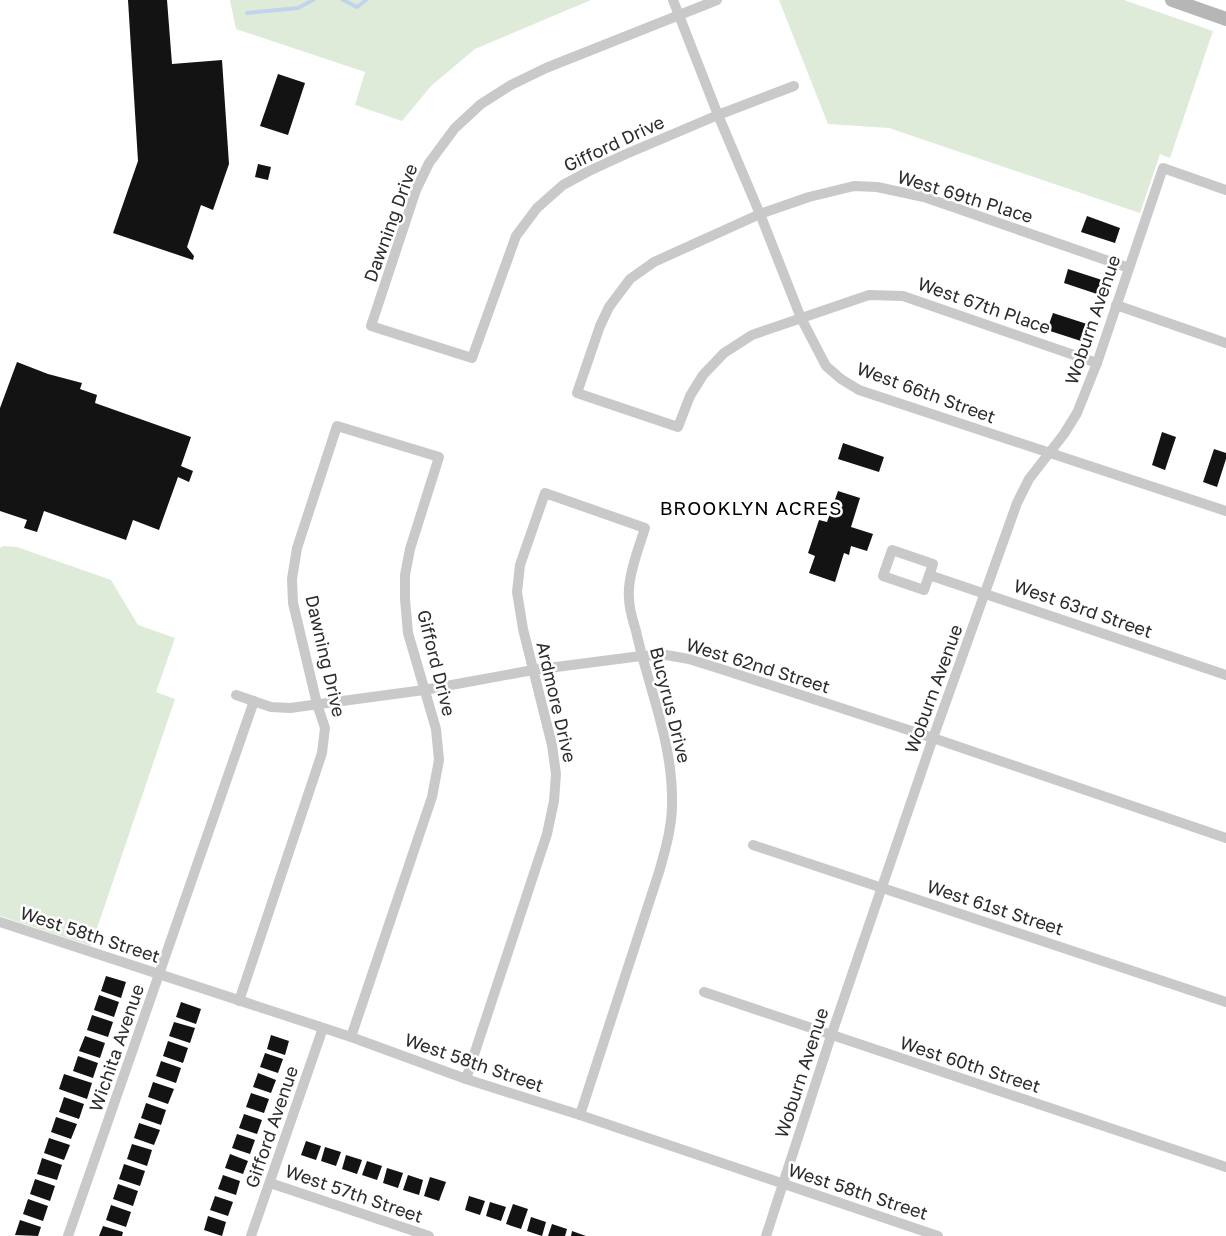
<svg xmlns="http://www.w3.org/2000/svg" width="1226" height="1236" viewBox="0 0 1226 1236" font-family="'Golos Text',sans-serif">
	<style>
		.green { fill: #deebd8 }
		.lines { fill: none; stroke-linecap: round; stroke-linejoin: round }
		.stream { stroke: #c2d4ec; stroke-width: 4 }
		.building { fill: #131313 }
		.minor { stroke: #c9c9c9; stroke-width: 10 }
		.secondary { stroke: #b6b6b6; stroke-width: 14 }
		.labels { text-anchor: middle; stroke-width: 5; stroke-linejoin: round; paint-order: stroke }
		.street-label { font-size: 18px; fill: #2c2c2c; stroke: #fff }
		.neighbourhood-label { font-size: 19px; letter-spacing: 1px; fill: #000; stroke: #fff }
	</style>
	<rect width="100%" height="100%" fill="#fff"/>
	<g class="green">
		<polygon points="230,0 591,0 475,49 431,86 402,121 355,105 365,72 236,29"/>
		<polygon points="779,0 1124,0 1213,31 1170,158 1160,154 1140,213 889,128 828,124"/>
		<polygon points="4,546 17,547 111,580 138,625 175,638 156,692 175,699 91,946 0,916 0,548"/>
	</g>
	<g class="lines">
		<g class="stream">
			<polyline points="343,0 357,7 366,0"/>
			<polyline points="247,13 298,8 313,0"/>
		</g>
	</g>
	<g class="building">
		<polygon points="128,0 167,0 172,64 222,60 229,164 213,210 201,205 187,247 194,256 193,260 113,233 138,161"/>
		<polygon points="278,74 305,83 288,135 260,126"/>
		<polygon points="258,164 271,167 268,180 255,177"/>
		<polygon points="1087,216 1120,228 1115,243 1081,232"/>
		<polygon points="1068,269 1102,280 1097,294 1064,283"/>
		<polygon points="1053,313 1087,324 1081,341 1047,330"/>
		<polygon points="17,362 48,374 82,383 80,389 97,395 95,403 191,437 181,466 193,471 189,482 178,477 159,530 133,520 126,540 44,511 37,532 24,528 27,520 0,511 0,408"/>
		<polygon points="1162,432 1176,437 1165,470 1152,465"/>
		<polygon points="843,443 884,457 879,472 838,459"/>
		<polygon points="1214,449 1226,453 1226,459 1217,487 1203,482"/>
		<polygon points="838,491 860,498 851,527 873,534 867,551 851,546 849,555 844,553 835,582 809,573 815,556 808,553 819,520 827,522"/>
		<polygon points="106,976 126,982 121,998 101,991"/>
		<polygon points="99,995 119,1002 114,1017 94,1010"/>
		<polygon points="181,1002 201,1009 196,1024 176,1017"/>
		<polygon points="92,1015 113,1022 108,1037 87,1030"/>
		<polygon points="174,1022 195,1028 190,1043 169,1036"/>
		<polygon points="271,1035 289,1041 285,1055 267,1049"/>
		<polygon points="85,1036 105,1043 100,1058 79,1051"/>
		<polygon points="168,1041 188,1048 183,1063 163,1056"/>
		<polygon points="265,1053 283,1059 278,1073 260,1067"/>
		<polygon points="78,1056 98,1063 93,1078 73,1071"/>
		<polygon points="161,1061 181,1068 176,1083 156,1076"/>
		<polygon points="258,1073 276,1080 271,1093 253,1087"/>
		<polygon points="64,1074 92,1083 87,1099 59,1089"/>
		<polygon points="153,1082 174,1089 168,1104 148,1097"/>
		<polygon points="251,1093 269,1099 264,1113 246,1107"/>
		<polygon points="64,1097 84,1104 79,1119 59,1112"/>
		<polygon points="146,1103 166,1110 161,1125 141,1118"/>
		<polygon points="244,1114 262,1120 257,1134 239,1128"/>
		<polygon points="56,1117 77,1124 71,1139 51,1132"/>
		<polygon points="139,1123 160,1130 154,1145 134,1138"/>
		<polygon points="237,1134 255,1140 250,1154 232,1148"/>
		<polygon points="49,1138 70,1145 64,1160 44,1153"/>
		<polygon points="306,1141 321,1146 316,1160 301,1155"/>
		<polygon points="132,1144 152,1150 147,1166 127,1159"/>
		<polygon points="325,1147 341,1152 336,1166 321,1161"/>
		<polygon points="230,1154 248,1161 243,1174 225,1168"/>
		<polygon points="346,1155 362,1160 357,1174 342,1169"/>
		<polygon points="42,1158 62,1165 57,1180 37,1174"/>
		<polygon points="367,1161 382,1166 377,1180 362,1175"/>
		<polygon points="124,1164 145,1171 140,1186 119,1179"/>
		<polygon points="387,1168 403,1173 398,1188 383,1183"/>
		<polygon points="223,1175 240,1181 236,1195 218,1189"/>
		<polygon points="408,1175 423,1180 419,1195 403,1190"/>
		<polygon points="430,1177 446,1182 439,1201 424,1196"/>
		<polygon points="35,1179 55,1186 50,1201 30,1194"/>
		<polygon points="118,1184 138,1191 133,1206 113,1199"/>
		<polygon points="215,1196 233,1202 228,1216 210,1210"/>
		<polygon points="469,1196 485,1201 480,1215 465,1210"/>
		<polygon points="28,1199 48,1206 43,1221 23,1214"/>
		<polygon points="490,1202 506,1207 501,1221 486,1216"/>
		<polygon points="513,1204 528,1209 521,1229 506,1224"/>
		<polygon points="111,1205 131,1212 126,1227 106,1220"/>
		<polygon points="208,1216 226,1222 222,1236 204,1230"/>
		<polygon points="531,1217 546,1222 542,1236 527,1231"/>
		<polygon points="20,1220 41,1227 38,1236 15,1235"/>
		<polygon points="552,1224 567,1229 565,1236 548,1236"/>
		<polygon points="103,1226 123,1232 122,1236 99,1236"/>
		<polygon points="572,1231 586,1236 571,1236"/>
	</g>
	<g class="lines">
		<g class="minor">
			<polyline points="673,0 718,115 760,214 801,318 826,366 841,379 859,390 1226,511"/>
			<polyline points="717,0 546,68 511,85 481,104 455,128 429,163 416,190 371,326 472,358 516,236 537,208 563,185 589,171 626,154 718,115 794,86"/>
			<polyline points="1116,305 1226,343"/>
			<polyline points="1097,363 903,296 869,295 752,335 724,353 703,375 690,396 678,427 577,393 600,326 609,307 630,279 654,262 760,214 809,197 854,186 877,187 924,197 1129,268"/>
			<polygon points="892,550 933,564 924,590 883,576"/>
			<polyline points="929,575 1226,675"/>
			<polyline points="236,695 271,707 290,708 424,690 533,670 641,656 666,655 689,659 724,670 933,738 1226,838"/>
			<polyline points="753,845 1226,1002"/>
			<polyline points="0,922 351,1037 466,1079 580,1115 938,1236"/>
			<polyline points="704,992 1226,1167"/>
			<polyline points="239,1001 322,753 325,728 317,704 293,603 292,579 297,548 337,426 439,457 410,549 405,575 405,599 408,633 436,729 439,760 432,797 351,1037"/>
			<path d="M466,1079l81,-245 7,-33 2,-27 -4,-29 -29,-116 -6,-37 3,-27 25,-72 100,35c-6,19 -18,50 -16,70 0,11 4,23 7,33 12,55 36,110 36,167 1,25 -6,50 -13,74l-79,243"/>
			<polyline points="270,1183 429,1236"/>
			<polyline points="68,1236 254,701"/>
			<polyline points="251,1236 323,1028"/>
			<polyline points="766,1236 831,1036 933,738 1017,503 1029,479 1064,434 1077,413 1097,363 1163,168 1226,190"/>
		</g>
		<polyline class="secondary" points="1172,0 1226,19"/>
	</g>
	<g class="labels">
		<g class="street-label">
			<text transform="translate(614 144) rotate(-25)" y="6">Gifford Drive</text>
			<text transform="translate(965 197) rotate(17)" y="6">West 69th Place</text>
			<text transform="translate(391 223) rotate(-70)" y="6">Dawning Drive</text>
			<text transform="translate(984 306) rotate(19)" y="6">West 67th Place</text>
			<text transform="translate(1093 320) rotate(-71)" y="6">Woburn Avenue</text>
			<text transform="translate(926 393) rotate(20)" y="6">West 66th Street</text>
			<text transform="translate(1083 609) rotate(19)" y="6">West 63rd Street</text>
			<text transform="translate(325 656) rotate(77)" y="6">Dawning Drive</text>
			<text transform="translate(436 663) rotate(76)" y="6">Gifford Drive</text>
			<text transform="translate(758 666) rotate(17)" y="6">West 62nd Street</text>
			<text transform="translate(934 689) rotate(-70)" y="6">Woburn Avenue</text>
			<text transform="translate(556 702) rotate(77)" y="6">Ardmore Drive</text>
			<text transform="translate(670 705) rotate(76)" y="6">Bucyrus Drive</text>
			<text transform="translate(995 908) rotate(18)" y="6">West 61st Street</text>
			<text transform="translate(90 935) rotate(18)" y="6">West 58th Street</text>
			<text transform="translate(117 1048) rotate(-71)" y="6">Wichita Avenue</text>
			<text transform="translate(474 1063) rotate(19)" y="6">West 58th Street</text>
			<text transform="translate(970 1065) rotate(18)" y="6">West 60th Street</text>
			<text transform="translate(802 1073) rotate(-72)" y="6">Woburn Avenue</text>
			<text transform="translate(272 1127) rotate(-71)" y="6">Gifford Avenue</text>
			<text transform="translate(858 1192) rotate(18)" y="6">West 58th Street</text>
			<text transform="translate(354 1194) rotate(19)" y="6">West 57th Street</text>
		</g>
		<g class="neighbourhood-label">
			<text x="751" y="515">BROOKLYN ACRES</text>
		</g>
	</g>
</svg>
